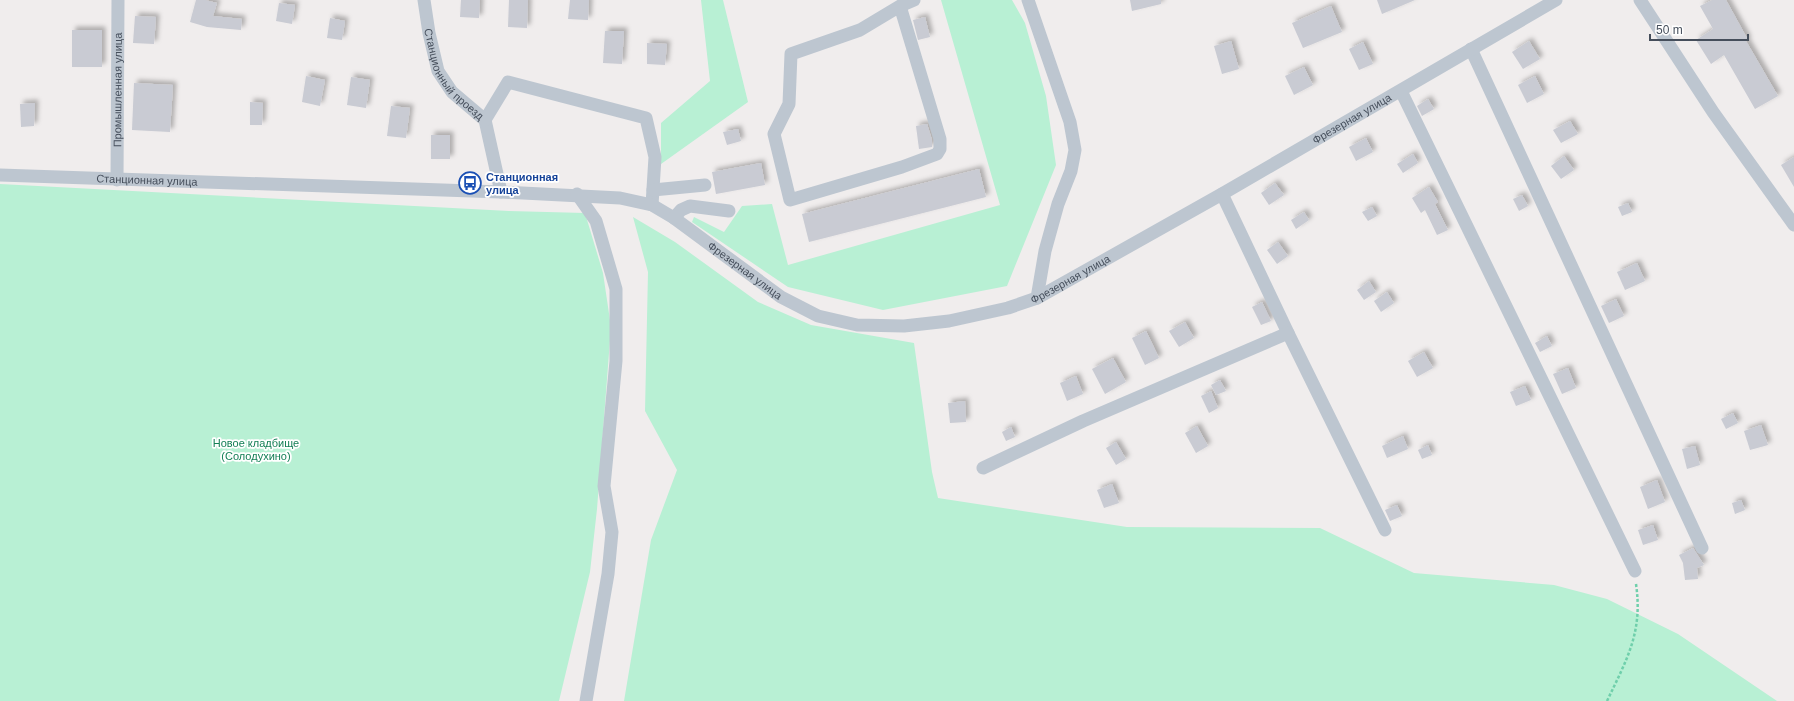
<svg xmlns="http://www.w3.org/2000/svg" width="1794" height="701" viewBox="0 0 1794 701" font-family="Arial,sans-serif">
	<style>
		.green { fill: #b8f0d4 }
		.building { fill: #c9cbd3; filter: url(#shadow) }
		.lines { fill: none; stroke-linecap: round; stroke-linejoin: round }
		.path { stroke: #6fcfab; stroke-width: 2.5; stroke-dasharray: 3 2; stroke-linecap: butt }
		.minor { stroke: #bdc6d0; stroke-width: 13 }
		.labels { text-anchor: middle; stroke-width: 3.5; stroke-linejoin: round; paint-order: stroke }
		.street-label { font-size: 11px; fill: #454e5b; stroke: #fff }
		.transit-label { font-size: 11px; font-weight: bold; fill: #164399; stroke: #fff; text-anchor: start }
		.park-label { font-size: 11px; fill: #137f55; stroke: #fff }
	</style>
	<defs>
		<filter id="shadow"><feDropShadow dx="3.5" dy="-3.5" stdDeviation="2" flood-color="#0004"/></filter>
	</defs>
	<rect width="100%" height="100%" fill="#f0eded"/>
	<g class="green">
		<polygon points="701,0 723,0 748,102 661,164 661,123 710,81"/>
		<polygon points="941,0 1012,0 1025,23 1046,96 1056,165 1007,286 883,310 788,287 692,222 694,217 724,232 742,206 772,204 788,265 1000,205"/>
		<polygon points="0,184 509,211 585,213 603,273 611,327 597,509 590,572 559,701 0,701"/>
		<polygon points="633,217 675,242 758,302 811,325 914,343 932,472 938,498 1127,527 1320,528 1414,573 1554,585 1607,599 1678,634 1777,701 624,701 651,540 677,470 645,411 648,272"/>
	</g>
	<g class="building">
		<polygon points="196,0 205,0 217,3 213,16 242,19 241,30 207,27 190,22"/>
		<polygon points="461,0 480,0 479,18 460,17"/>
		<polygon points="509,0 528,0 527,28 508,27"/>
		<polygon points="570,0 589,0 588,20 568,19"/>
		<polygon points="1130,0 1161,0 1161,4 1132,11"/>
		<polygon points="1377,0 1415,0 1382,14"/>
		<polygon points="1712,0 1726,0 1748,40 1746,41 1778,96 1755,109 1724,55 1711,64 1696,40 1713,29 1700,6"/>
		<polygon points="279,3 295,5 292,24 276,21"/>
		<polygon points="1331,6 1342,32 1303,48 1292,23"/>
		<polygon points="135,16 156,17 154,44 133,43"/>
		<polygon points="925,17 930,37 918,40 913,20"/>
		<polygon points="330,18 345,21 342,40 327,38"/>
		<rect x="72" y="30" width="30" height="37"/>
		<polygon points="605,31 624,31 622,64 603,63"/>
		<polygon points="1231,41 1239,69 1222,74 1214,46"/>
		<polygon points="1529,41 1540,59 1523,69 1512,52"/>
		<polygon points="1363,42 1373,64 1359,70 1349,49"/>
		<polygon points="647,43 667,44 665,65 647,64"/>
		<polygon points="1304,67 1313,85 1294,95 1285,76"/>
		<polygon points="306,76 325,80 320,106 302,102"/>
		<polygon points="1535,76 1544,94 1527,103 1518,85"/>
		<polygon points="351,77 370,80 366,108 347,105"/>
		<polygon points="134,83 173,85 170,132 132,130"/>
		<polygon points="1428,99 1434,109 1422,116 1417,106"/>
		<polygon points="250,102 263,103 262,125 250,125"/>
		<polygon points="35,103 34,126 21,127 20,104"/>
		<polygon points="391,106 410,108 406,138 387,136"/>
		<polygon points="1570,121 1578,134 1561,143 1553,130"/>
		<polygon points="927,124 932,140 932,147 919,149 916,126"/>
		<polygon points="738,129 741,141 727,145 723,132"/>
		<rect x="431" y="135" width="19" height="24"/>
		<polygon points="1366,138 1373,152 1356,161 1349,147"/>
		<polygon points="1413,154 1418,163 1403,173 1397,164"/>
		<polygon points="1564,156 1574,170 1561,179 1551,166"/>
		<polygon points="1794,157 1794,187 1781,165"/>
		<polygon points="761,163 765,185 716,194 712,172"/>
		<polygon points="979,169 986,197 809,242 802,214"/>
		<polygon points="1275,183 1284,195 1269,205 1261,193"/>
		<polygon points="1429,187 1438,202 1435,204 1448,230 1437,235 1425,210 1421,213 1412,198"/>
		<polygon points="1522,195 1528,206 1519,211 1513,199"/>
		<polygon points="1628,203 1632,212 1622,216 1618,207"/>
		<polygon points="1372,207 1377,216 1368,221 1362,212"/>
		<polygon points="1304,212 1309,220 1296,229 1291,220"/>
		<polygon points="1278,242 1288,256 1277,264 1267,250"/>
		<polygon points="1637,263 1645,281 1625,290 1617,272"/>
		<polygon points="1369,281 1376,292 1364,300 1357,290"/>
		<polygon points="1387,292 1394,303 1381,312 1374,301"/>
		<polygon points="1616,299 1624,316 1609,323 1601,306"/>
		<polygon points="1262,302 1271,321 1261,325 1252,307"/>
		<polygon points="1185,322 1194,338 1179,347 1169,331"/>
		<polygon points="1146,331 1159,358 1145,365 1132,338"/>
		<polygon points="1547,336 1552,346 1540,352 1535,343"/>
		<polygon points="1424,352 1433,368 1417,377 1408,361"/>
		<polygon points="1113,358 1126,382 1105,394 1092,369"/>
		<polygon points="1568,368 1576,388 1562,394 1553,374"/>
		<polygon points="1076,376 1083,394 1067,401 1060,383"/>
		<polygon points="1220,380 1226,391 1216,395 1211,385"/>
		<polygon points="1525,386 1531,400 1516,406 1510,392"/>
		<polygon points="1211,391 1218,408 1209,413 1201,396"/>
		<polygon points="965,401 966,422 950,423 948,403"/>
		<polygon points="1733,413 1738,423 1726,429 1721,419"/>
		<polygon points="1761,425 1768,445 1750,450 1744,431"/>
		<polygon points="1197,426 1208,446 1196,453 1185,433"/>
		<polygon points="1011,427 1015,437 1006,441 1002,432"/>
		<polygon points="1403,436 1408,449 1387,458 1382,446"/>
		<polygon points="1116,442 1126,459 1116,465 1106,448"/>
		<polygon points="1428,445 1432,455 1422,459 1418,450"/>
		<polygon points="1695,446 1700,465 1687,469 1682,449"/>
		<polygon points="1657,480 1665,502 1648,509 1640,487"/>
		<polygon points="1112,484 1119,503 1104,508 1097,490"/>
		<polygon points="1741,500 1745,510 1735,514 1732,503"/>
		<polygon points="1397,505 1402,516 1390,521 1385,510"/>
		<polygon points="1653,525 1658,540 1643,545 1638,530"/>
		<polygon points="1693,548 1704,565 1697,568 1698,579 1685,580 1683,563 1679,555"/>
	</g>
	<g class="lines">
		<path class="path" d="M1607,701c20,-42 36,-69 29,-117"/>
		<g class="minor">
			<path id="s1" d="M424,0l5,33 9,38 14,21 33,28 16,72"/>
			<polyline points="1028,0 1070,122 1075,150 1071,171 1058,204 1045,251 1037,298"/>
			<polyline points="1640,0 1713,112 1794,225"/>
			<polyline points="900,6 940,139 940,149 937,154 902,167 790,200 774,134 789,104 791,54 860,30 900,6 914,0"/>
			<polyline points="1471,49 1702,548"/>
			<polyline points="1401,91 1635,571"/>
			<polyline points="485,120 508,82 646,118 655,157 652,205"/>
			<path id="s2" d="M0,175l501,17 119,6 32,7 22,13 107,79 37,19 39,9 47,1 45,-5 59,-13 29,-10 185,-104 334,-194"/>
			<path id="s3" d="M117,180l1,-180"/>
			<polyline points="653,190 705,185"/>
			<polyline points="577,194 596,221 616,289 616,361 604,486 612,532 608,574 586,701"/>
			<polyline points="1222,194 1288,333"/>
			<polyline points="674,218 681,210 690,206 729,211"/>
			<polyline points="983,468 1083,421 1288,333 1385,530"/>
		</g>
	</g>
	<defs>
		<g id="bus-ring" transform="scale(1.15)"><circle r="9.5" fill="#fff" stroke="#1a4fb4" stroke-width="1.5"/><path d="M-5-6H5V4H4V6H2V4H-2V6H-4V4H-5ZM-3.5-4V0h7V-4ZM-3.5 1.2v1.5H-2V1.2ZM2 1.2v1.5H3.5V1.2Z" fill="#1a4fb4"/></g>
	</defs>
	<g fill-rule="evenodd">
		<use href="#bus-ring" x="470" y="183"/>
	</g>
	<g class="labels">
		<g class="street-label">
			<text dy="4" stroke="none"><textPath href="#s1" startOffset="83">Станционный проезд</textPath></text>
			<text dy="4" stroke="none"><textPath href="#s3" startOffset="90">Промышленная улица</textPath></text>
			<text dy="4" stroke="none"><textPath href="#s2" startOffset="1439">Фрезерная улица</textPath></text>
			<text dy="4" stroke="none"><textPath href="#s2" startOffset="147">Станционная улица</textPath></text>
			<text dy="4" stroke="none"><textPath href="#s2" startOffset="767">Фрезерная улица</textPath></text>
			<text dy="4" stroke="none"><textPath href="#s2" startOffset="1115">Фрезерная улица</textPath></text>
		</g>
		<g class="transit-label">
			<text x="486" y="181">Станционная<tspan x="486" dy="13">улица</tspan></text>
		</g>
		<g class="park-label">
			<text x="256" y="447">Новое кладбище<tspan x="256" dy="13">(Солодухино)</tspan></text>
		</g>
	</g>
	<path d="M1650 34v6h98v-6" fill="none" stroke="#454e5b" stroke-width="2"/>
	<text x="1656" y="34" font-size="12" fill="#454e5b" stroke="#ffffff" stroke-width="3" paint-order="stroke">50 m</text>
</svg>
